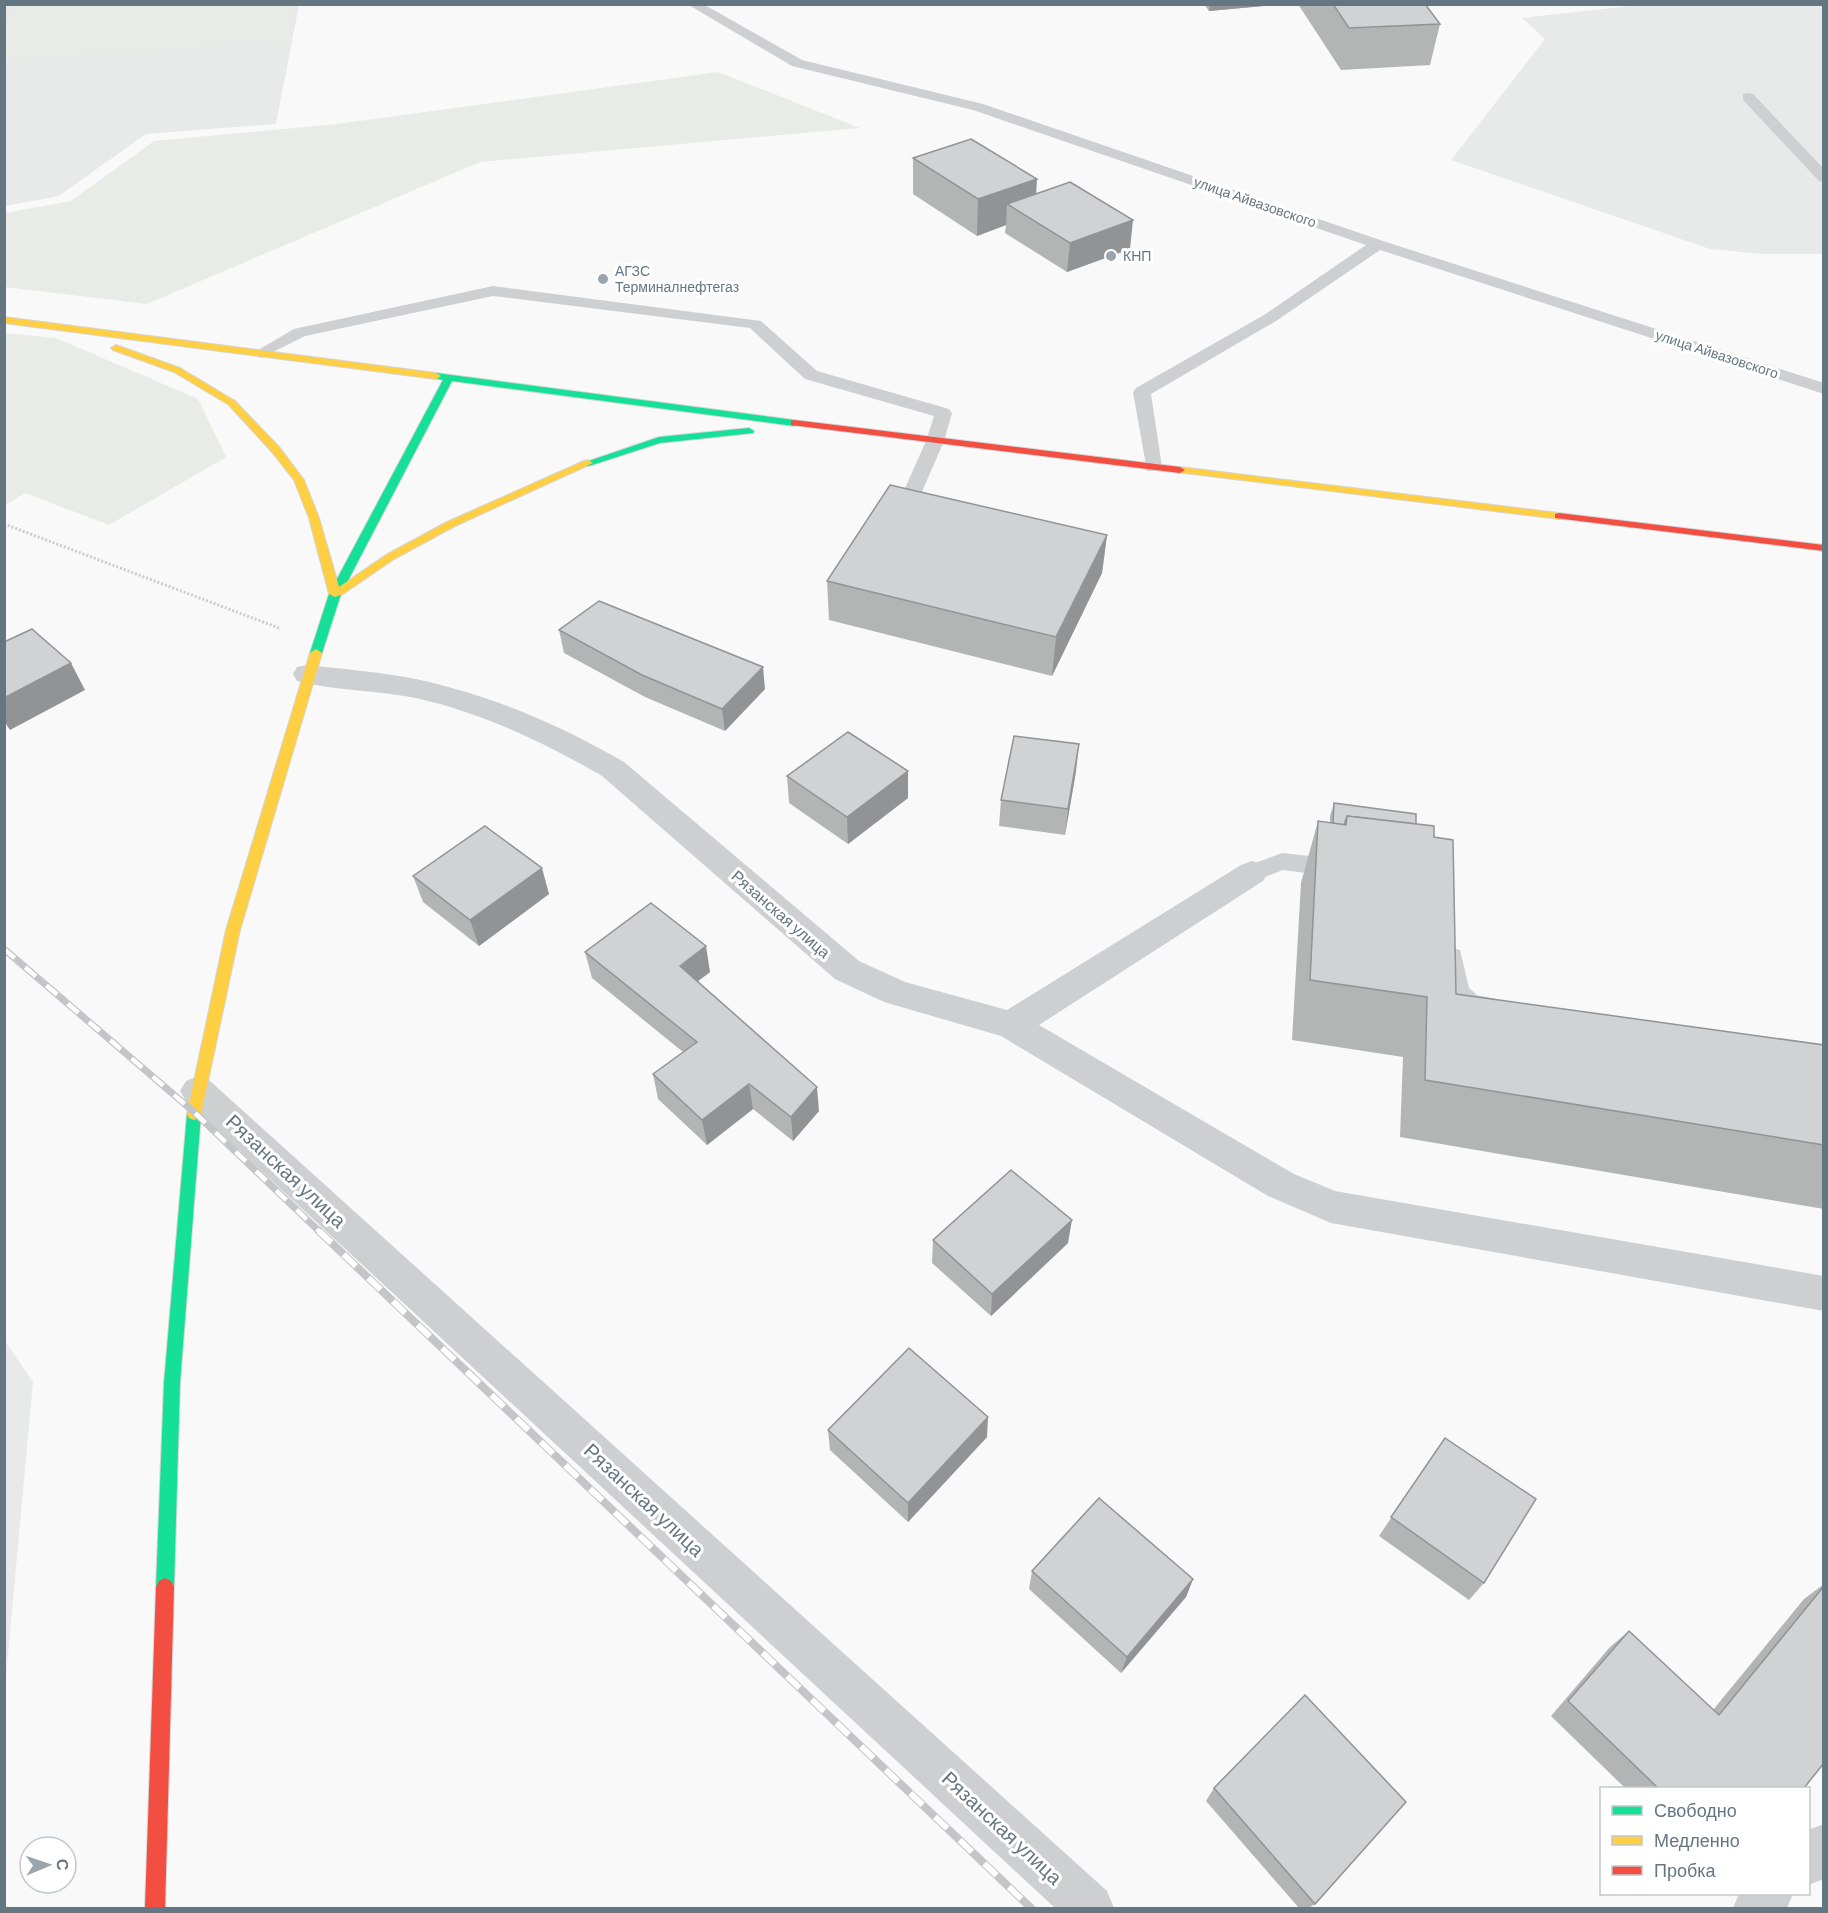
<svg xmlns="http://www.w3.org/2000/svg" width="1828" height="1913" viewBox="0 0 1828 1913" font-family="Barlow,sans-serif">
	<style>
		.built { fill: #e8e9e9 }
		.green { fill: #e8ebe6 }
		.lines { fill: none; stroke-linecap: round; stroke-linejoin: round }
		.fast-casing { stroke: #d5d6d7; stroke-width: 2 }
		.slow-casing { stroke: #d5d6d7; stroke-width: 2 }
		.jam-casing { stroke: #d5d6d7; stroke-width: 2 }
		.path { stroke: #cbcccd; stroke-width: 3; stroke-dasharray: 2 2; stroke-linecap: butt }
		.lane { fill: #cecfd0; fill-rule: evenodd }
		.street { fill: #cecfd0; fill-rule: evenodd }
		.fast { fill: #16e098; fill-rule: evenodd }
		.slow { fill: #ffcf43; fill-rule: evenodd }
		.jam { fill: #f24e42; fill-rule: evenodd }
		.rail-far1-casing { stroke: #c3c5c6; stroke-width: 7 }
		.rail-casing { stroke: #c3c5c6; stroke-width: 8 }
		.rail-far1 { stroke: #fff; stroke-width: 4.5; stroke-dasharray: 14; stroke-linecap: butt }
		.rail { stroke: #fff; stroke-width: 6; stroke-dasharray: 17; stroke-linecap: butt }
		.wall { fill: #b3b5b5 }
		.shaded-wall { fill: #929394 }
		.building { fill: #d0d2d3; stroke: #929394; stroke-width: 1.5 }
		.poi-dot { fill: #99a4ac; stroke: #fff; stroke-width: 2 }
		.labels { text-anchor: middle; stroke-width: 6; stroke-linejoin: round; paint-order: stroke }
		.far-street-label { font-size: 14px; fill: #657683; stroke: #fff }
		.far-poi-label { font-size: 14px; fill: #657683; stroke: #fff; text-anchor: start }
		.street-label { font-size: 16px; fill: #657683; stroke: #fff }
		.near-street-label { font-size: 20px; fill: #657683; stroke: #fff }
	</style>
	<rect width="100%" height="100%" fill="#f9f9f9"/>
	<g class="built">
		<polygon points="1648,4 1823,5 1823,254 1763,254 1710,249 1451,160 1545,39 1522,18"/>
		<polygon points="5,5 299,5 276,124 146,134 59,196 5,206"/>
		<polygon points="5,1341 33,1382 5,1687"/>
	</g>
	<g class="green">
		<polygon points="16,5 16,4 294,5 287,41 5,59 5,28"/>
		<polygon points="718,72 860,128 480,162 147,304 5,287 5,213 71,201 154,141 337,124"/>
		<polygon points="5,333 56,338 198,399 226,457 109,525 25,493 5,505"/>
	</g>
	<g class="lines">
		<g class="fast-casing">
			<g id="fast">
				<polygon points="436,373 794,420 799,423 794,426 452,381 341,594 322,653 320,656 312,656 310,653 329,594 443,380 433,378 433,374"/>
				<polygon points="749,428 754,431 753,433 660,443 592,465 588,466 583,463 659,437"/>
				<polygon points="194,1108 199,1110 201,1114 180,1383 174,1587 171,1593 165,1596 159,1593 156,1587 164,1383 187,1114 189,1110"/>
			</g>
		</g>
		<g class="slow-casing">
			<g id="slow">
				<polygon points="4,317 436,373 441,376 436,379 4,323"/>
				<polygon points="116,345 180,368 235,401 280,448 304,480 319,518 339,587 386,555 447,522 584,461 588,460 593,463 455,526 394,559 343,594 335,597 329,594 309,518 294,480 272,452 229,405 174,372 113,350 111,348"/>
				<polygon points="1180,467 1559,513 1564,516 1559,519 1176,472 1175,470"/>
				<polygon points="316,649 322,653 240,930 201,1114 199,1118 194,1120 189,1118 187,1114 226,930 310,653"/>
			</g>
		</g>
		<g class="jam-casing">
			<g id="jam">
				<polygon points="794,420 1180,467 1185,470 1180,473 791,425 791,421"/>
				<polygon points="1559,513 1824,545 1824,551 1555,518 1555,514"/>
				<polygon points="165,1578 171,1581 174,1587 165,1908 145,1908 156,1587 159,1581"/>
			</g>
		</g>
		<polyline class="path" points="4,524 279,628"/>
		<g class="lane">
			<polygon points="687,4 703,4 802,60 983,104 1383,241 1824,383 1824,394 1380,250 1276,321 1151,394 1162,467 1159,471 1147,471 1133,392 1136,388 1264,315 1366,245 973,110 792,66"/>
			<polygon points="1748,93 1753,94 1824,169 1824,182 1819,181 1743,100 1743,94"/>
			<polygon points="493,286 761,321 817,371 949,409 952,413 944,441 918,501 931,504 933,508 924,514 900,508 898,504 926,441 934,416 805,379 750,328 493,296 305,336 261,358 253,353 294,329"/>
			<polygon points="1282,853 1337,859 1345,862 1348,868 1345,874 1337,877 1283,870 1252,882 1244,879 1241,873 1244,867"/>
			<path d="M1452,948l8,2 9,38 8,7 23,5 3,7 -3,7c-17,6 -48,-2 -55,-21 -2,-6 -2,-13 -3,-19 -1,-9 -3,-16 2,-24z"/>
		</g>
		<g class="street">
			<path d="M307,665c36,4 73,7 109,14 74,16 142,45 208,83l235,199 46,21 102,28 234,-145 11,-4 11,4 5,8 -5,8 -224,144 255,149 41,17 489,85v35l-493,-88 -63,-27 -267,-160 -117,-34 -49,-23 -233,-203c-58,-34 -120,-63 -186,-78 -39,-8 -81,-7 -119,-17l-4,-7 4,-7z"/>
			<polygon points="198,1076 210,1081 1107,1891 1114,1908 1055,1908 186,1101 180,1091 186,1081"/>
			<polygon points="1824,1824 1824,1879 1808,1885 1808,1830"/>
			<polygon points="1739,1894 1793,1894 1787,1908 1733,1908"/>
		</g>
		<use href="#fast" class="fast"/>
		<use href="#slow" class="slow"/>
		<use href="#jam" class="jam"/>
		<g class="rail-far1-casing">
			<polyline id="rail-far1" points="4,949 194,1112 321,1233"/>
		</g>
		<g class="rail-casing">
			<polyline id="rail" points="319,1231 1031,1908"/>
		</g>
		<use href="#rail-far1" class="rail-far1"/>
		<use href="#rail" class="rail"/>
	</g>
	<g class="wall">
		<polygon points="1204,4 1286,4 1209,11"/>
		<polygon points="1298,4 1425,4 1440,24 1430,65 1341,70"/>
		<polygon points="913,158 1036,194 1130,249 1067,272 1005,233 1006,225 977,236 913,194"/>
		<polygon points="1107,535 1102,573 1052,676 829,620 827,581"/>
		<polygon points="559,630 765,689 725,731 645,697 564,653"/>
		<polygon points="908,771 908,798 848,844 789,803 787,776"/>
		<polygon points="1076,771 1065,835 999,826 1001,800"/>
		<polygon points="1334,803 1416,824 1434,837 1456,994 1824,1045 1824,1209 1400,1137 1403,1057 1292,1040 1301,883 1318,821 1330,823 1330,816"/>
		<polygon points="413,876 549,894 479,946 423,902"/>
		<polygon points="585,952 710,972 698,981 819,1111 793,1141 753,1109 707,1145 658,1099 653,1074 683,1052 592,978"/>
		<polygon points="933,1240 1068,1243 991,1316 932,1263"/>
		<polygon points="828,1430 987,1437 908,1522 830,1450"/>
		<polygon points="1445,1438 1484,1583 1469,1600 1379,1536"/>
		<polygon points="1032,1571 1193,1579 1186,1597 1121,1673 1029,1589"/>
		<polygon points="1824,1584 1824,1763 1804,1788 1625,1788 1551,1716 1610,1647 1629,1631 1713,1710 1804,1599"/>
		<polygon points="1214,1788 1315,1904 1309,1908 1299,1908 1206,1801"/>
	</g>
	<g class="shaded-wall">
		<polygon points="1210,4 1286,4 1209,11"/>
		<polygon points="1037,179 1035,215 1007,204 1006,225 977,236 978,199"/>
		<polygon points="1133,220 1130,249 1067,272 1070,243"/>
		<polygon points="1107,535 1102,573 1052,676 1056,637"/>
		<polygon points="71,663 85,690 10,730 4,721 4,698"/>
		<polygon points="763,667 765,689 725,731 722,709"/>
		<polygon points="1079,744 1076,771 1065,835 1068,809"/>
		<polygon points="908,771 908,798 848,844 847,817"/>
		<polygon points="542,868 549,894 479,946 470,920"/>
		<polygon points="706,946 710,972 685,991 680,966"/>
		<polygon points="749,1084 753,1109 707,1145 702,1120"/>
		<polygon points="817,1087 819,1111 793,1141 791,1117"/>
		<polygon points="1072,1220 1068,1243 991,1316 992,1294"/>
		<polygon points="988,1417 987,1437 908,1522 908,1503"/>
		<polygon points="1193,1579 1186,1597 1121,1673 1127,1657"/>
	</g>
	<g class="building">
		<polygon points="1333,4 1425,4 1440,24 1349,28"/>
		<polygon points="971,139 1037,179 978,199 913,158"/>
		<polygon points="1070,182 1133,220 1070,243 1007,204"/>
		<polygon points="890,485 1107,535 1056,637 827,581"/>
		<polygon points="599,601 763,667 722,709 642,675 559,630"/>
		<polygon points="32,629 71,663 4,698 4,642"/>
		<polygon points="848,732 908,771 847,817 787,776"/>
		<polygon points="1014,736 1079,744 1068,809 1001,800"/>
		<polygon points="1334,803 1416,814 1416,824 1347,816 1344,825 1333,823"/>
		<polygon points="1347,816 1434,826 1434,837 1453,840 1456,994 1824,1045 1824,1145 1425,1080 1427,997 1310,980 1318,821 1346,825"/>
		<polygon points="485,826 542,868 470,920 413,876"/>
		<polygon points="651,903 706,946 680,966 817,1087 791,1117 749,1084 702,1120 653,1074 697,1042 585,952"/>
		<polygon points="1011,1170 1072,1220 992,1294 933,1240"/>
		<polygon points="909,1348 988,1417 908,1503 828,1430"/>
		<polygon points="1445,1438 1536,1499 1484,1583 1391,1517"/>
		<polygon points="1099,1498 1193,1579 1127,1657 1032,1571"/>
		<polygon points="1824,1586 1824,1763 1804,1788 1658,1788 1568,1701 1629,1631 1719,1715"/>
		<polygon points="1305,1695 1406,1802 1315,1904 1214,1788"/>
	</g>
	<g class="poi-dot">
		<circle cx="1111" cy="256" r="6"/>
		<circle cx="603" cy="279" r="6"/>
	</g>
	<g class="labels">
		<g class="far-street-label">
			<text transform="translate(1255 202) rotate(19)" y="5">улица Айвазовского</text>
			<text transform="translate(1717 354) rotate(18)" y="5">улица Айвазовского</text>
		</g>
		<g class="far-poi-label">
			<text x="1123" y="261">КНП</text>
			<text x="615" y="276">АГЗС<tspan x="615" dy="16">Терминалнефтегаз</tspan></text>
		</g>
		<g class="street-label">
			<text transform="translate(781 914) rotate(41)" y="6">Рязанская улица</text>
		</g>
		<g class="near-street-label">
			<text transform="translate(286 1171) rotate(43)" y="7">Рязанская улица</text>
			<text transform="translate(644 1500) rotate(43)" y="7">Рязанская улица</text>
			<text transform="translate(1002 1828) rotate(43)" y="7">Рязанская улица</text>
		</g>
	</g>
	<rect width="1828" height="1913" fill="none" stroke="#657683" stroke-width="12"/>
	<rect x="1600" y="1787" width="210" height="108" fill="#ffffff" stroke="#c1c8cd" stroke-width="1.5"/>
	<rect x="1612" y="1806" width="30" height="9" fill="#16e098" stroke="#c1c8cd" stroke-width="1.5"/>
	<text x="1654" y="1817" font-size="18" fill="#657683">Свободно</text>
	<rect x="1612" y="1836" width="30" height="9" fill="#ffcf43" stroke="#c1c8cd" stroke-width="1.5"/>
	<text x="1654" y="1847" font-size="18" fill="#657683">Медленно</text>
	<rect x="1612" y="1866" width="30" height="9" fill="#f24e42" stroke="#c1c8cd" stroke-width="1.5"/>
	<text x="1654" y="1877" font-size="18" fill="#657683">Пробка</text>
	<g transform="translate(48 1865) rotate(88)"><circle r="28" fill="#ffffff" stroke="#c1c8cd" stroke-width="1.5"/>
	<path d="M0-4.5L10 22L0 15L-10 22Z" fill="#99a4ac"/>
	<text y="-9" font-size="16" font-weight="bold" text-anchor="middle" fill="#657683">С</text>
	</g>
</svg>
